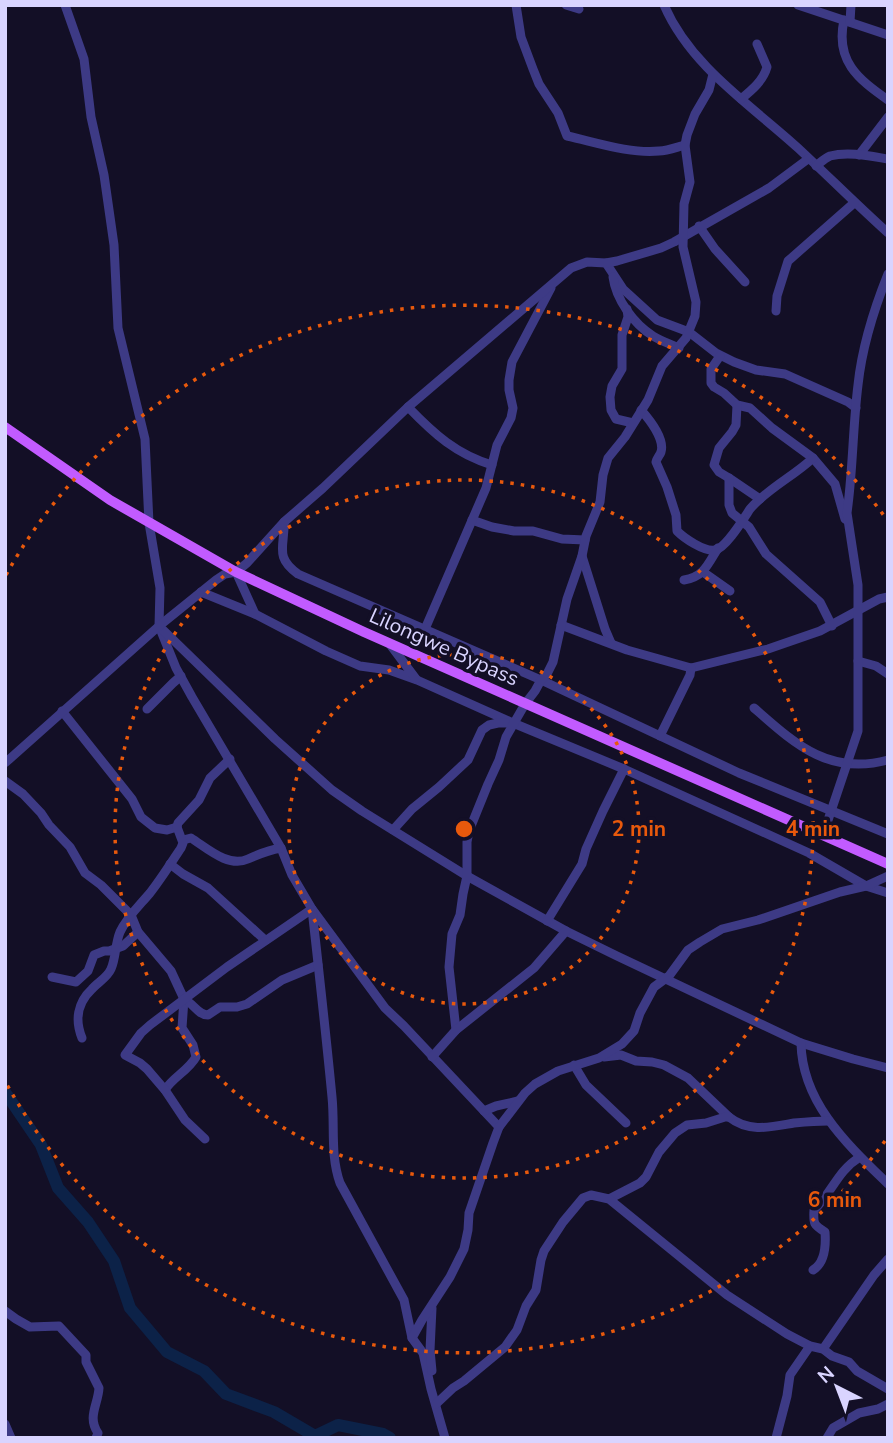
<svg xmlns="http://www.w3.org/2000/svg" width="893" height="1443" viewBox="0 0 893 1443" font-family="'Nunito Sans',sans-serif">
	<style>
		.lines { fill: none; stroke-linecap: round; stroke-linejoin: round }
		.river { stroke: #0c2248; stroke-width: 12 }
		.minor { stroke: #3d3a85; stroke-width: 9 }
		.major { stroke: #c25bff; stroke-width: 10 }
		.ring { fill: none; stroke: #e8590c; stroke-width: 3.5; stroke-dasharray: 3.5 7 }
		.labels { text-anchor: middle; stroke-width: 7; stroke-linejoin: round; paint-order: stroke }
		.street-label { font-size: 21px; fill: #d9d4ff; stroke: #130f26 }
		.centre { fill: #e8590c; stroke: #130f26; stroke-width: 3.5 }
		.ring-label { font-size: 21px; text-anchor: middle; font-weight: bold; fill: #e8590c; stroke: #130f26; stroke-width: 7; stroke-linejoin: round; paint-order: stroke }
	</style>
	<rect width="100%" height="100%" fill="#130f26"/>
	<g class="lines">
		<polyline class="river" points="5,1092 41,1145 58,1188 88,1222 114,1261 130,1308 167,1352 204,1371 226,1394 274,1412 315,1436 338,1425 383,1434 390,1438"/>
		<g class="minor">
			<polyline points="65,5 84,59 91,117 104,175 114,245 118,328 145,439 149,523 160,588 159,626 176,668 192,697 281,848 292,875 312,909 385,1008 404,1026 499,1127"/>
			<path d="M516,5l5,32 12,32 6,15 19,29 9,23c28,6 63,18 92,15 9,0 18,-4 26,-6"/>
			<polyline points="566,5 579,9"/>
			<path d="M664,5c27,62 87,100 134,143 30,28 59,57 90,85"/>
			<polyline points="798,5 888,35"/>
			<path d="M844,20c-9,41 14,59 44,80"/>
			<polyline points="850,22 851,5"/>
			<path d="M741,99c11,-9 22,-18 26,-32l-10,-23"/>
			<polyline points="859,155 888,117"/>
			<path d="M816,166c5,-4 9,-8 14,-10 18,-5 40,0 58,3"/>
			<polyline points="699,226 715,249 745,282"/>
			<polyline points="606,263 623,289 657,320 689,332 716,353 734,362 756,370 785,374 848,402 856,408"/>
			<path d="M613,277c3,23 21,47 40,59 8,5 17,8 26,12"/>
			<polyline points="627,309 628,317 622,335 622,369 612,386 610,397 611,410 616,419 633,423"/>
			<polyline points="776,311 777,296 788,261 854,203"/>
			<polyline points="720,356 711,369 711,383 714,387 724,393 737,405 750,408 772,428 813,458 835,484 845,519"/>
			<polyline points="737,405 736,425 732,432 719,448 714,465 719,472 729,478 760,499"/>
			<path d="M408,407c26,27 48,47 84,58"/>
			<path d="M641,410c8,9 24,29 20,42 -1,3 -4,6 -5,10l11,25 9,28 1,16c7,7 27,21 38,19 11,-2 29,-32 35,-41 17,-20 44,-33 63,-51"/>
			<polyline points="729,478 729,505 732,513 749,527 766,554 820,602 832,626"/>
			<polyline points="472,520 492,527 514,531 533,531 562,539 585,540"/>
			<path d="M284,522c1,24 -10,35 14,52l243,106 198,93 149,61"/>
			<polyline points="582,556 605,629 611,643"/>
			<polyline points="236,572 255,614"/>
			<polyline points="703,572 730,591"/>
			<path d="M684,580c20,-3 24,-16 34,-32"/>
			<polyline points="201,592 255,614 326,651 360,666 389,670 417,680 513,723 624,769 809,853 866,886 888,893"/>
			<polyline points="561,625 627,650 691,668 768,649 820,631 879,599 888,597"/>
			<polyline points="425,629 486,488 497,445 511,418 513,408 509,390 509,380 512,362 551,288"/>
			<polyline points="163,630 275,739 332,790 362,811 467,876 566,931 617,956 801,1043 853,1059 888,1068"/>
			<polyline points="389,643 416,679"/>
			<polyline points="858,661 876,666 888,674"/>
			<path d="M754,708c41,36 75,68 134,52"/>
			<polyline points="147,709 173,683 181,676"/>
			<polyline points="62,711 132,799 141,817 155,828 167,830 177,827"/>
			<polyline points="660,736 690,675 691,668"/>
			<polyline points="5,763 159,626 216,580 225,574 236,572 247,563 284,522 323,488 408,407 571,268 587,262 606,263 617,261 661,248 674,242 769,188 808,159"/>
			<path d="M5,781l18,13 18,19 8,12 21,22 15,26 16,12 30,30 7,17 33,39 13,28 -2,29 11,17 3,12c-8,14 -23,20 -31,33"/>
			<polyline points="393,830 412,809 439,787 468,760 482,730 489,725 498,723 506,723"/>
			<path d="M823,835l35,-104v-146l-11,-72 1,-8c5,-40 5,-80 10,-120 4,-38 16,-76 30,-111"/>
			<path d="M183,840l8,-2c16,10 37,30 57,21 11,-5 21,-9 33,-11"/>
			<polyline points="170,864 183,874 208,888 265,940"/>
			<polyline points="547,921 582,864 586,849 603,811 624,769"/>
			<polyline points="52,977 76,982 88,971 94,955 104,951 109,951 123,946 138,932"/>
			<path d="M184,999c9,4 14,16 24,16l12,-8h17l10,-3 35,-24 36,-15"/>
			<polyline points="456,1030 449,967 452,934 460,915 463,894 467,876 467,842 469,831 488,784 499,760 506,737 525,704 535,691 541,680 547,674 553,662 567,599 582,556 586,536 600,502 603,475 608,458 625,437 648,400 662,366 686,338 695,316 696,302 683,247 684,204 690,182 685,145 687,135 695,114 709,90 713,74"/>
			<path d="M82,1038c-7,-17 -5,-35 10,-49 6,-7 15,-11 19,-20 5,-11 4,-25 9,-37 7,-15 19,-26 30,-39 11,-14 21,-30 31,-45l2,-5 -6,-16 1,-4 21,-23 11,-22 20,-19"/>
			<path d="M801,1043c1,60 47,102 87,141"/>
			<polyline points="432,1057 456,1030 534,968 566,931"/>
			<path d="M604,1057l17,-2 15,6 16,1 12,3 24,13 41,39c20,16 42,10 65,6 11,-1 23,-2 34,-2"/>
			<polyline points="574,1065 586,1085 626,1123"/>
			<polyline points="484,1111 496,1106 518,1101"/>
			<path d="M205,1139l-20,-19 -20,-30 -18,-21 -7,-6 -15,-8 16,-22 9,-8 77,-58 85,-58c7,63 14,125 20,188 3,29 -2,58 8,86l64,117 8,38 11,15 8,36 14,49"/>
			<polyline points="609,1199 640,1183 646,1177 659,1152 675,1133 687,1125 706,1123 725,1117 729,1117"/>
			<path d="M813,1270c12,-7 13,-24 12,-38 -11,-7 -12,-8 -11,-22 18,-17 23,-39 46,-53"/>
			<polyline points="432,1308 430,1350 432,1371"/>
			<path d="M5,1311l11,8 14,8 29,-1 27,29v7l13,26c-1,17 -12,29 -1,45l-2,5"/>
			<polyline points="412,1338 422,1320 450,1277 464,1249 468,1230 469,1213 493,1143 499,1127 525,1093 535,1084 558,1071 599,1058 622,1044 634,1031 640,1013 654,987 669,976 688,950 700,942 722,929 758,920 840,892 866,886 888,876"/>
			<polyline points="823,1349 874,1275 888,1259"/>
			<polyline points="436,1404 453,1388 464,1381 505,1347 517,1330 526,1306 536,1290 541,1260 544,1251 563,1222 583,1198 591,1195 609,1199 727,1295 787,1334 810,1346 823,1349 832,1356 849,1362 857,1371 888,1389"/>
			<polyline points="5,1424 11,1438"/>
			<polyline points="776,1438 787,1396 790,1375 810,1346"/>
			<polyline points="827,1438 833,1428 859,1413 878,1409 888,1404"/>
		</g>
		<polyline class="major" points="5,427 110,500 236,572 364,632 888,864"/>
	</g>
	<g class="ring">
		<circle cx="464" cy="829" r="175"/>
		<circle cx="464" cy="829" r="349"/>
		<path d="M885 1141A524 524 0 0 1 6 1083M6 575A524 524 0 0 1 885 517"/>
	</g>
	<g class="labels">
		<g class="street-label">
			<text transform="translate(444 647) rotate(24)" y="7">Lilongwe Bypass</text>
		</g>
	</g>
	<circle cx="464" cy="829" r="10" class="centre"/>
	<g class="ring-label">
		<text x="639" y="836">2 min</text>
		<text x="813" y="836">4 min</text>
		<text x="835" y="1207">6 min</text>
	</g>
	<rect width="893" height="1443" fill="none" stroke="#d9d4ff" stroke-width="14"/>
	<g transform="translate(837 1387) rotate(318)" stroke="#130f26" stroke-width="5" paint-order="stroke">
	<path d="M0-5L12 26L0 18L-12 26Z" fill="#d9d4ff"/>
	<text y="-10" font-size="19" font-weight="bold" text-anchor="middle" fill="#d9d4ff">N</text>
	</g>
</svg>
